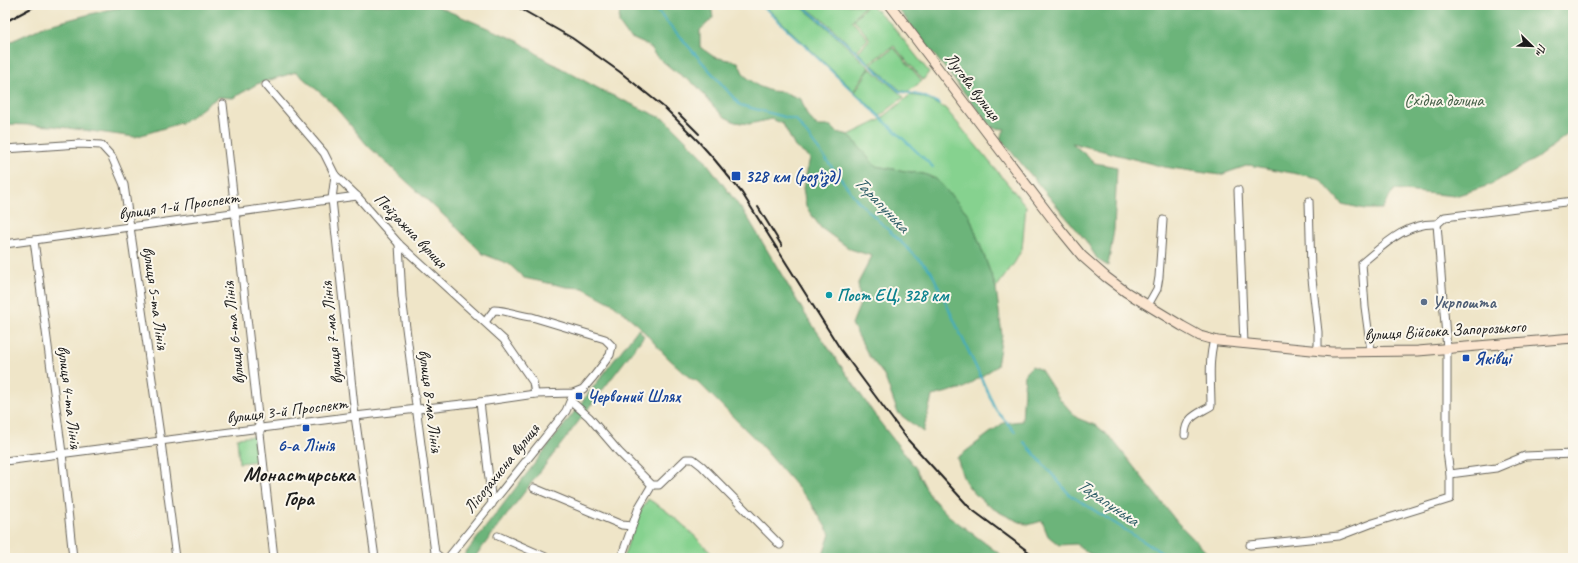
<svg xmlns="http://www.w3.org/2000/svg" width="1578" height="563" viewBox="0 0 1578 563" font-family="Caveat,sans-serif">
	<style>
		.green { fill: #86d28f; stroke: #517756 }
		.forest { fill: #6cb47a; stroke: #44684b }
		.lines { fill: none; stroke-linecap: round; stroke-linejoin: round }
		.stream { stroke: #41acc0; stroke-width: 2 }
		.street-casing { stroke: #666258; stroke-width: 9 }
		.secondary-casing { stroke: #666258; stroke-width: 11 }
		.street { stroke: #fff; stroke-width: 7 }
		.secondary { stroke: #fbe5cf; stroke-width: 9 }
		.rail { stroke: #1c1c1c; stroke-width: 2 }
		.transit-dot { fill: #1a4fb4; stroke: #fbf7ec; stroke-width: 1.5 }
		.culture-dot { fill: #0f9aa8; stroke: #fbf7ec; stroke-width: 1.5 }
		.service-dot { fill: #5c6f8a; stroke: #fbf7ec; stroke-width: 1.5 }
		.labels { text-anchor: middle; stroke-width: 4; stroke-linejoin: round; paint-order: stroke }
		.street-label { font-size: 17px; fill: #1c1c1c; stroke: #fbf7ec }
		.park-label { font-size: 17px; fill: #415c44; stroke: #fbf7ec }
		.transit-label { font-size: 17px; font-weight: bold; fill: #164399; stroke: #fbf7ec; text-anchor: start }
		.culture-label { font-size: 17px; font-weight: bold; fill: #0d838f; stroke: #fbf7ec; text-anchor: start }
		.service-label { font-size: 17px; font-weight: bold; fill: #4e5e75; stroke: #fbf7ec; text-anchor: start }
		.water-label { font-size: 18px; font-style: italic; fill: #2d5d66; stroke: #fbf7ec }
		.district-label { font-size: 21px; font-weight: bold; fill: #1c1c1c; stroke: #fbf7ec }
	</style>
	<rect width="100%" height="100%" fill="#fbf7ec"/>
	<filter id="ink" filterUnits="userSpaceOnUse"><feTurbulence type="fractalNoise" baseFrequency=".025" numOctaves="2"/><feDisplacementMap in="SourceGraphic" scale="8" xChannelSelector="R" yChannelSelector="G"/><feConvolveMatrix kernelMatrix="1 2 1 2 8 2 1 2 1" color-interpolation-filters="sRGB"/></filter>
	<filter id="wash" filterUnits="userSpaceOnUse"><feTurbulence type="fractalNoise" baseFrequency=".012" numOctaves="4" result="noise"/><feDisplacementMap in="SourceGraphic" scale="16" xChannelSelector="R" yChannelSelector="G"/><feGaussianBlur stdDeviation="0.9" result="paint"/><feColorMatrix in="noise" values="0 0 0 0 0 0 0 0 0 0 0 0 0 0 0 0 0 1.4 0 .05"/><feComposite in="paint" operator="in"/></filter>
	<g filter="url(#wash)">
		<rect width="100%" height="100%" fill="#efe5c8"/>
		<g class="green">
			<polygon points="762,5 799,5 826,27 869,67 854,91 768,9"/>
			<polygon points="803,5 865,5 852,21 868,39 856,51 829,25"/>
			<polygon points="867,5 871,5 890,23 929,72 923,80 894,46 869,63 858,52 870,39 854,20"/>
			<polygon points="894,48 922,81 908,92 900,90 871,64"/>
			<polygon points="870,68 904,97 880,116 855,92"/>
			<polygon points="910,95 923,97 945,108 1026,206 1022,249 1015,262 996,288 969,215 936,179 924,174 875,166 849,135 880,120"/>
			<polygon points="255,436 258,461 239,463 237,438"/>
			<path d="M648,499c25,14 45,35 64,55l-4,4h-85l14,-41z"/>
		</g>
		<g class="forest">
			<polygon points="136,5 434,5 518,41 548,61 605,92 666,120 701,155 748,218 805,314 879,421 915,467 930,496 949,516 1005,558 822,558 830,534 811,503 759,443 697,381 690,378 666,356 637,324 613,304 583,288 567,287 524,278 509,264 483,254 452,223 367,145 331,102 296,72 257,84 233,98 218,97 184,122 135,137 53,126 5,124 5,44 45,26 106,10"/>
			<polygon points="620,5 711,5 713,18 700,30 700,47 714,57 738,62 744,75 758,86 771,91 783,92 801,99 807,115 817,126 831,126 837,132 849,135 875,166 924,174 936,179 969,215 996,288 1002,335 997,366 964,388 932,396 923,432 898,413 884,375 869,356 852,324 860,304 858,283 872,256 850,249 821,228 806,207 803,188 810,158 795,147 783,124 772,119 749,124 735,122 725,117 714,107 697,86 672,69 655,55 649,46 629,37 619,23"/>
			<polygon points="895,5 1573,5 1573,130 1537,158 1490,185 1455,196 1394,190 1382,209 1365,209 1342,204 1319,178 1249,165 1220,175 1164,167 1072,143 1095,163 1117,167 1114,230 1108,266 1098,260 1086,241 1000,138 1005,129 992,128"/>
			<polygon points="638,329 644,336 474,558 462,558"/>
			<path d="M1032,366l9,4 18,28 18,20 20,8 15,13 65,83 35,36h-111l-13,-5 -12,-9 -17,1 -11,-9 -6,-15 -14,4c-24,-9 -49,-21 -63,-44 -4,-6 -5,-16 -8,-23l46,-35 19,-2 3,-48z"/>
		</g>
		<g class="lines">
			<g class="stream">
				<polyline points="652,5 740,105 796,120 857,200 931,271 996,410 1015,432"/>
				<polyline points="759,5 767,10 933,167"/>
				<polyline points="801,5 827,26 899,91 923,96 940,104"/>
				<polyline points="1024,442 1070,495 1170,558"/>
			</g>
		</g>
	</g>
	<g filter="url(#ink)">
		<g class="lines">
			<g class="street-casing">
				<g id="street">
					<polyline points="266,85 324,153 335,175 357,196 399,244 504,340 533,382 535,394"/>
					<polyline points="223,104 274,558"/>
					<polyline points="5,149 79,144 101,145 112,157 124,185 161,442 176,558"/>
					<polyline points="335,175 332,199 355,416 375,558"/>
					<polyline points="1238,190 1244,344"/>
					<polyline points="1309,201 1311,270 1318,332 1318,350"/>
					<polyline points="34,240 62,453 73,558"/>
					<polyline points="5,244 357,196"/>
					<polyline points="399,244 402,297 435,553 441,558"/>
					<polyline points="1148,305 1157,289 1159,277 1163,220"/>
					<path d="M1371,351l-6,-44 -3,-44c22,-18 44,-41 75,-39l8,-7 128,-16"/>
					<polyline points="571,401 589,417 619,452 652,485 659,485 686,459 693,459 702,466 780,545"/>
					<polyline points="480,402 492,504"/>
					<path d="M1185,435c0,-18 13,-21 26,-29 0,-22 -3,-44 3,-66"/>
					<path d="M5,461l350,-45 125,-14 55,-8 38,-1 10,-4 11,-13 16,-21 2,-9 -7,-7 -73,-22c-13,-1 -25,-7 -38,-7l-9,12"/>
					<polyline points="1450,474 1496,468 1525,456 1573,454"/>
					<polyline points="534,488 622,525 632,526"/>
					<polyline points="498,536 548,558"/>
					<polyline points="1250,545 1339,536 1373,523 1450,499 1450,474 1447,452 1447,349 1437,224"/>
					<polyline points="448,558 566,411 572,397"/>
					<polyline points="621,558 639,507 652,485"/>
				</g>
			</g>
			<g class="secondary-casing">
				<polyline id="secondary" points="890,5 1060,229 1082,256 1106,277 1126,292 1182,326 1200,336 1218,341 1332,352 1418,351 1573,338"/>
			</g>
			<use href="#street" class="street"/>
			<use href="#secondary" class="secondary"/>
			<g class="rail">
				<polyline points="514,5 572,38 620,72 666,109 698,141 714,159 742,193 841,350 908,440 971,509 1037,558"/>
				<polyline points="5,22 37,5"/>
				<polyline points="679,114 699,134"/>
				<polyline points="758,207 782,246"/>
			</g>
		</g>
	</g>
	<g class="transit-dot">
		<rect x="731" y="171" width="10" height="10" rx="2"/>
		<rect x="1462" y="354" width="8" height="8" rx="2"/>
		<rect x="575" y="392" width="8" height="8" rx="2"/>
		<rect x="302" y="424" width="8" height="8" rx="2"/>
	</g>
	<circle class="culture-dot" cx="829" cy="295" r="4"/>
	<circle class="service-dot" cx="1424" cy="302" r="4"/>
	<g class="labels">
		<g class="street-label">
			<text transform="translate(973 86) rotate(53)" y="6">Лугова вулиця</text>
			<text transform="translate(179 205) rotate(-8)" y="6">вулиця 1-й Проспект</text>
			<text transform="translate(411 230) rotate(46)" y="6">Пейзажна вулиця</text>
			<text transform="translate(156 298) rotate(82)" y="6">вулиця 5-та Лінія</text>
			<text transform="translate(1445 330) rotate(-3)" y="6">вулиця Війська Запорозького</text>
			<text transform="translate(233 333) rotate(-96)" y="6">вулиця 6-та Лінія</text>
			<text transform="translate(331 333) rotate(-96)" y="6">вулиця 7-ма Лінія</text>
			<text transform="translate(70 397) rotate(83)" y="6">вулиця 4-та Лінія</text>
			<text transform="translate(431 401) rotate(83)" y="6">вулиця 8-ма Лінія</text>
			<text transform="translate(287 410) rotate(-7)" y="6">вулиця 3-й Проспект</text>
			<text transform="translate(501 468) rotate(-51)" y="6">Лісозахисна вулиця</text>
		</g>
		<g class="park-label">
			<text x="1444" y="106">Східна долина</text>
		</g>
		<g class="transit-label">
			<text x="745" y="182">328 км (роз'їзд)</text>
			<text x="1474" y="364">Яківці</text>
			<text x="587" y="402">Червоний Шлях</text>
			<text x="306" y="451" text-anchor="middle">6-а Лінія</text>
		</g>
		<g class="culture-label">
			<text x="837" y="301">Пост ЕЦ, 328 км</text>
		</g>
		<g class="service-label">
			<text x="1432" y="308">Укрпошта</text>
		</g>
		<g class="water-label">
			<text transform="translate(882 204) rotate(46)" y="6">Тарапунька</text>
			<text transform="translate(1108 502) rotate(34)" y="6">Тарапунька</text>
		</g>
		<g class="district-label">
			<text x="299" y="481">Монастирська<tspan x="299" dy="24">Гора</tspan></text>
		</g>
	</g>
	<rect width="1578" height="563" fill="none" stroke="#fbf7ec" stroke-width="20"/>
	<g transform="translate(1532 46) rotate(113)" stroke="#fbf7ec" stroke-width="3" paint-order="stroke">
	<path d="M0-3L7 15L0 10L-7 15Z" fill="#1c1c1c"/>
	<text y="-6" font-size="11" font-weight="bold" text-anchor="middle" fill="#1c1c1c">Пн</text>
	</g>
</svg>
